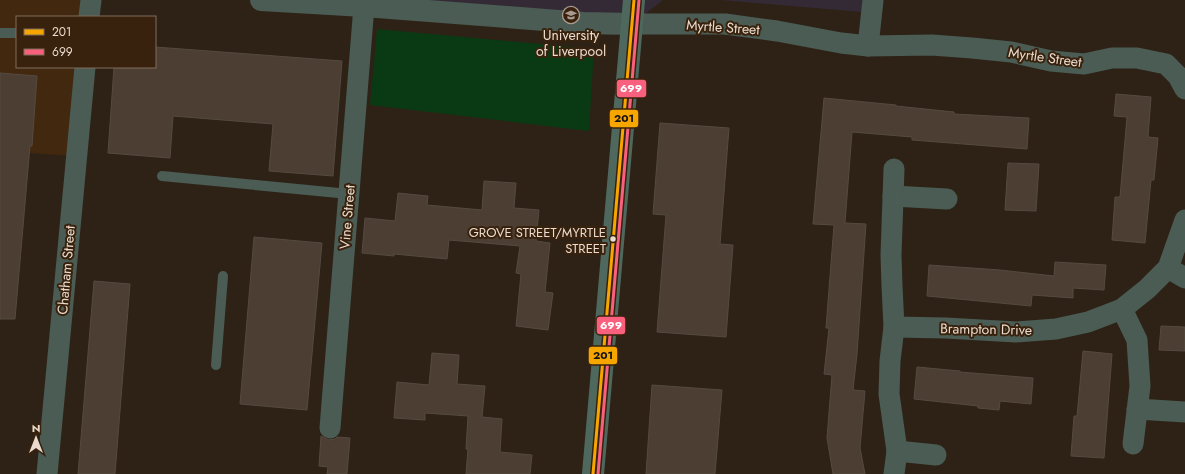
<svg xmlns="http://www.w3.org/2000/svg" width="1185" height="474" viewBox="0 0 1185 474" font-family="Jost,sans-serif">
	<style>
		.built { fill: #42280f }
		.education { fill: #342a35 }
		.green { fill: #0a3a13 }
		.building { fill: #4c3e32; stroke: #554a41 }
		.lines { fill: none; stroke-linecap: round; stroke-linejoin: round }
		.service { stroke: #4a5c53; stroke-width: 10 }
		.minor { stroke: #4a5c53; stroke-width: 21 }
		.tertiary { stroke: #4a5c53; stroke-width: 22 }
		.primary { stroke: #4f685e; stroke-width: 22 }
		.bus-1-casing { stroke: #38220d; stroke-width: 6 }
		.bus-2-casing { stroke: #38220d; stroke-width: 6 }
		.bus-1 { stroke: #f7a600; stroke-width: 3 }
		.bus-2 { stroke: #f8607d; stroke-width: 3 }
		.bus-dot { fill: #eadbce; stroke: #38220d; stroke-width: 1.5 }
		.labels { text-anchor: middle; stroke-width: 4; stroke-linejoin: round; paint-order: stroke }
		.bus-label { font-size: 13px; fill: #eadbce; stroke: #38220d; text-anchor: end }
		.street-label { font-size: 14px; fill: #eadbce; stroke: #38220d }
		.poi-label { font-size: 14px; fill: #eadbce; stroke: #38220d }
		.line-badge { stroke: #38220d; stroke-width: 1.5 }
		.badge-label { font-size: 11px; text-anchor: middle; font-weight: bold; fill: #fff }
		.pale-badge-label { font-size: 11px; text-anchor: middle; font-weight: bold; fill: #111 }
	</style>
	<rect width="100%" height="100%" fill="#2e2217"/>
	<polygon class="built" points="0,0 91,0 89,17 17,17 17,67 85,67 76,156 0,151"/>
	<g class="education">
		<polygon points="261,0 663,0 632,24"/>
		<polygon points="721,0 866,0 862,12"/>
	</g>
	<polygon class="green" points="377,29 594,49 589,131 370,105"/>
	<g class="building">
		<polygon points="155,47 342,61 333,176 269,171 273,124 173,116 170,158 108,153 114,67 155,67"/>
		<polygon points="0,73 37,76 32,146 30,146 15,319 0,319"/>
		<polygon points="1116,94 1151,97 1148,137 1158,138 1154,180 1151,180 1145,243 1112,240 1115,197 1120,197 1127,117 1114,116"/>
		<polygon points="824,98 896,105 896,106 954,112 954,114 1029,118 1027,149 912,140 912,137 852,132 845,223 866,224 857,354 853,390 865,391 860,448 865,474 833,474 827,438 832,375 824,374 829,328 826,328 834,225 813,224"/>
		<polygon points="660,123 729,128 720,244 733,245 726,337 657,332 666,215 653,214"/>
		<polygon points="1008,163 1039,164 1036,211 1005,210"/>
		<polygon points="484,181 516,183 514,208 539,210 536,241 550,243 545,292 553,293 548,330 516,326 521,274 516,273 520,246 449,240 447,259 394,254 394,256 362,253 365,218 395,221 398,193 428,196 427,205 482,210"/>
		<polygon points="254,237 322,243 307,410 240,404"/>
		<polygon points="1055,262 1106,265 1104,290 1073,288 1073,298 1032,295 1031,306 927,296 929,265 1000,270 1054,276"/>
		<polygon points="94,281 130,284 115,474 78,474"/>
		<polygon points="1161,326 1185,327 1185,351 1159,350"/>
		<polygon points="1083,351 1112,354 1104,458 1071,456 1074,416 1077,416"/>
		<polygon points="432,353 459,355 457,384 485,386 482,417 502,419 500,452 532,455 530,474 466,474 468,449 466,449 468,416 425,413 425,420 394,418 397,382 429,385"/>
		<polygon points="917,367 960,371 960,372 1033,378 1031,404 1000,401 999,410 978,408 978,406 914,399"/>
		<polygon points="652,385 722,390 715,474 646,474"/>
		<polygon points="321,436 329,440 335,439 337,437 350,438 347,474 327,474 328,467 319,466"/>
	</g>
	<g class="lines">
		<g class="service">
			<polyline points="0,33 17,33"/>
			<polyline points="162,176 349,194"/>
			<polyline points="216,365 223,276"/>
		</g>
		<g class="minor">
			<polyline points="89,17 91,0"/>
			<polyline points="632,24 725,24 777,31 841,43 868,46 932,45 972,48 1011,52 1051,61 1084,64 1112,58 1137,58 1166,64 1178,76 1185,89"/>
			<polyline points="868,46 873,0"/>
			<polyline points="893,196 947,199"/>
			<polyline points="1168,268 1185,278"/>
			<polyline points="1122,309 1137,340 1140,386 1133,444"/>
			<polyline points="894,327 946,328 1016,332 1056,329 1088,322 1122,309 1147,289 1168,268 1185,220"/>
			<polyline points="1137,409 1185,412"/>
			<polyline points="330,428 364,6"/>
			<polyline points="897,451 936,455"/>
			<polyline points="47,474 85,67"/>
			<polyline points="894,474 897,451 889,394 890,361 894,327 892,286 891,255 894,169"/>
		</g>
		<polyline class="tertiary" points="261,0 364,6 584,23 632,24"/>
		<polyline class="primary" points="593,474 634,0"/>
		<g class="bus-1-casing">
			<polyline id="bus-1" points="593,474 634,0"/>
		</g>
		<g class="bus-2-casing">
			<polyline id="bus-2" points="598,474 639,0"/>
		</g>
		<use href="#bus-1" class="bus-1"/>
		<use href="#bus-2" class="bus-2"/>
	</g>
	<defs>
		<g id="university-ring" transform="scale(0.9)"><circle r="9.5" fill="#38220d" stroke="#a89a8e" stroke-width="1.5"/><path d="M0-5L7-2L0 1L-7-2ZM-4 1L0 2.5L4 1V4Q0 6-4 4Z" fill="#a89a8e"/></g>
	</defs>
	<g fill-rule="evenodd">
		<use href="#university-ring" x="571" y="15"/>
	</g>
	<circle class="bus-dot" cx="613" cy="239" r="3.5"/>
	<g class="labels">
		<g class="bus-label">
			<text x="606" y="237">GROVE STREET/MYRTLE<tspan x="606" dy="16">STREET</tspan></text>
		</g>
		<g class="street-label">
			<text transform="translate(723 27) rotate(4)" y="5">Myrtle Street</text>
			<text transform="translate(1045 57) rotate(8)" y="5">Myrtle Street</text>
			<text transform="translate(347 217) rotate(-85)" y="5">Vine Street</text>
			<text transform="translate(66 270) rotate(-85)" y="5">Chatham Street</text>
			<text transform="translate(986 329) rotate(1)" y="5">Brampton Drive</text>
		</g>
		<g class="poi-label">
			<text x="571" y="40">University<tspan x="571" dy="16">of Liverpool</tspan></text>
		</g>
	</g>
	<g class="line-badge">
		<rect x="616" y="79" width="31" height="19" rx="4" fill="#f8607d"/>
		<rect x="609" y="109" width="30" height="19" rx="4" fill="#f7a600"/>
		<rect x="596" y="316" width="30" height="19" rx="4" fill="#f8607d"/>
		<rect x="588" y="346" width="30" height="19" rx="4" fill="#f7a600"/>
	</g>
	<g class="badge-label">
		<text x="631" y="92">699</text>
		<text x="611" y="329">699</text>
	</g>
	<g class="pale-badge-label">
		<text x="624" y="122">201</text>
		<text x="603" y="359">201</text>
	</g>
	<rect x="16" y="16" width="140" height="52" fill="#38220d" stroke="#7f6c5a"/>
	<rect x="24" y="29" width="20" height="6" fill="#f7a600" stroke="#7f6c5a"/>
	<text x="52" y="36" font-size="12" fill="#eadbce">201</text>
	<rect x="24" y="49" width="20" height="6" fill="#f8607d" stroke="#7f6c5a"/>
	<text x="52" y="56" font-size="12" fill="#eadbce">699</text>
	<g transform="translate(36 438)" stroke="#38220d" stroke-width="3" paint-order="stroke">
	<path d="M0-3L7 15L0 10L-7 15Z" fill="#eadbce"/>
	<text y="-6" font-size="11" font-weight="bold" text-anchor="middle" fill="#eadbce">N</text>
	</g>
</svg>
